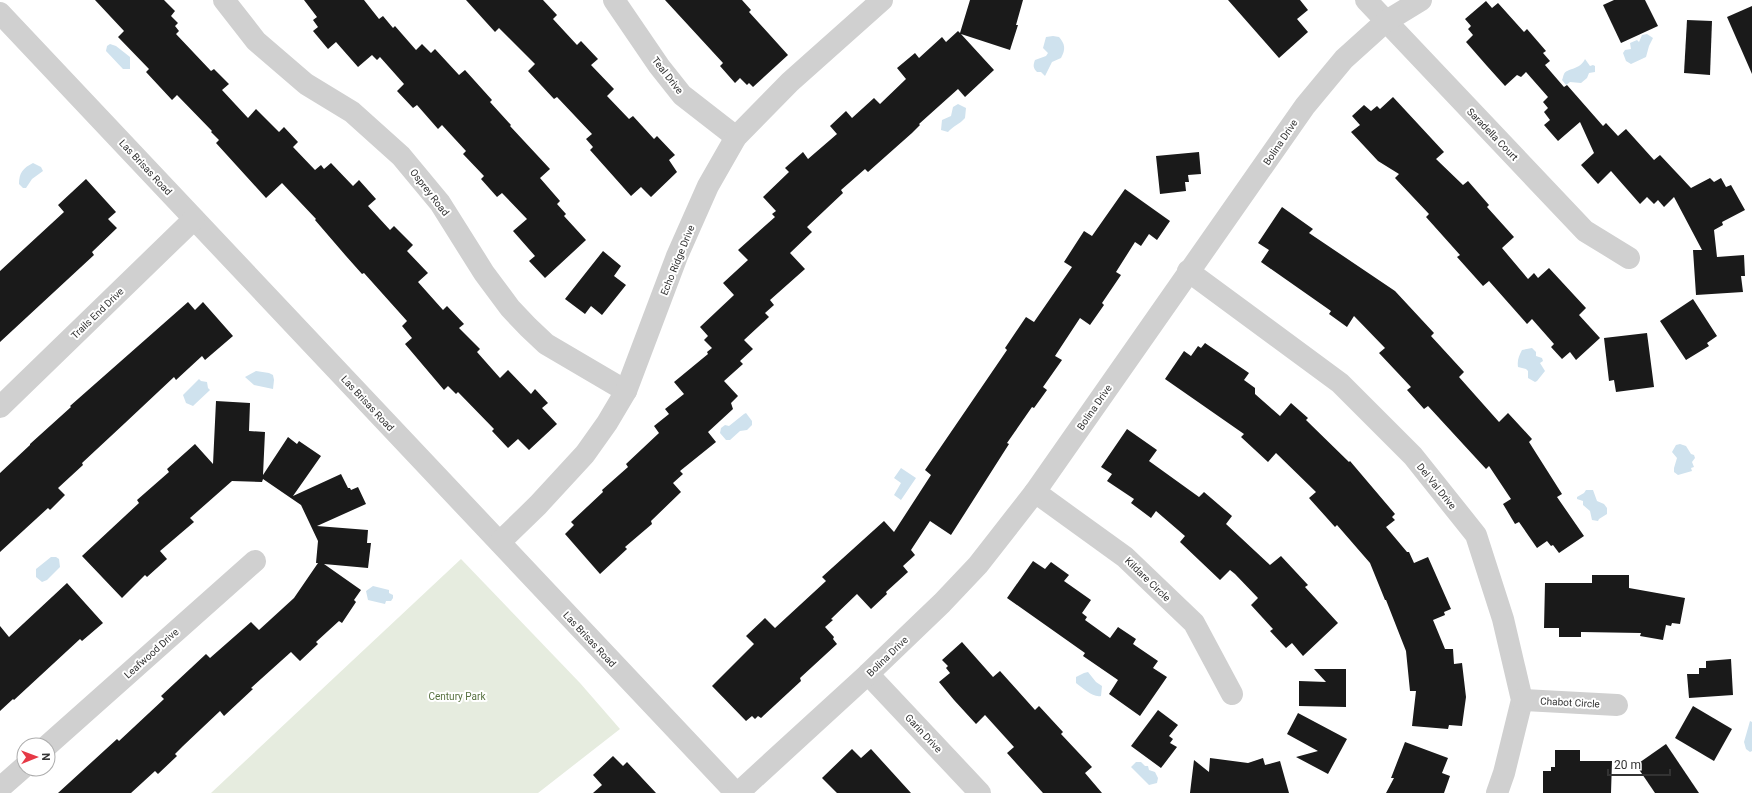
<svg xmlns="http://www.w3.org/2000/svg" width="1752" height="793" viewBox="0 0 1752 793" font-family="Roboto,sans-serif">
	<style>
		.green { fill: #e6ecdf }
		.water { fill: #cfe2ee }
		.building { fill: #1a1a1a }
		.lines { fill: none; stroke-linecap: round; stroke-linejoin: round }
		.minor { stroke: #d0d0d0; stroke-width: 22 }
		.labels { text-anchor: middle; stroke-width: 4; stroke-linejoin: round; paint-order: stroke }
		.street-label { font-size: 10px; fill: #333; stroke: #fff }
		.park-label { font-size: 10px; fill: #56703f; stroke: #fff }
	</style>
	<rect width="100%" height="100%" fill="#fff"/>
	<polygon class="green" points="461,559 580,683 620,729 538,793 211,793"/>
	<g class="water">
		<polygon points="1647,34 1653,38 1649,46 1646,57 1631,64 1626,61 1623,53 1625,50 1631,49 1630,43 1637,40 1639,42 1642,35"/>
		<path d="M1053,36l6,1c6,7 7,12 2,21l-9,4 -7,14 -4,-4h-4c-4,-4 -4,-7 -2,-12l11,-4 2,-3 -5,-5 3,-11z"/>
		<polygon points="110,44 116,46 130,57 130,69 123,69 106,51 107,46"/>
		<path d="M1585,59l5,7 3,-1 2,1v6l-6,1 -2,5 -6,5 -11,-1 -4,3 -4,-5c1,-2 1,-4 2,-6 3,-6 16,-4 21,-15z"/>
		<path d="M958,104l8,4 -1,10c-5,6 -12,8 -17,14l-7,-2 1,-10 9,-4 2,-9z"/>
		<path d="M33,163l8,4 2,4 -11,8 -6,9h-3l-4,-4c0,-11 4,-16 14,-21z"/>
		<path d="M1532,348l4,4v4l6,2 1,3 -3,2 5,8 -8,10 -2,1 -7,-4v-7l-2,-2 -8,-2c-1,-7 1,-11 4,-17z"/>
		<polygon points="256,371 269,373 273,375 274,380 273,389 254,385 245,377"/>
		<polygon points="199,379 201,381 207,382 208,388 210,390 193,406 186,403 183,395"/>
		<polygon points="746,413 752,421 752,425 747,430 740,431 730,440 726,440 720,433 721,428 725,425 729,426 744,414"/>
		<polygon points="1680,444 1686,446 1691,454 1694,455 1695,458 1692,462 1694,467 1691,468 1692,471 1678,475 1674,472 1674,468 1677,458 1672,452 1676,445"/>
		<polygon points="901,468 916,478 901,500 894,495 901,483 894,478"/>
		<polygon points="1586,490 1593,490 1597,501 1604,504 1607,508 1607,514 1599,519 1598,521 1592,520 1590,511 1583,505 1583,501 1577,499 1577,497 1584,493"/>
		<polygon points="51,557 56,557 59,559 60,567 47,580 42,582 36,577 36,569"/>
		<polygon points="373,586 389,590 389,593 393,595 393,598 391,601 386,601 385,604 368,600 366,591"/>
		<path d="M1088,672l8,10 6,4 -1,10c-8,2 -18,-8 -25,-13v-6l8,-4z"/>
		<polygon points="1750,721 1752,722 1752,751 1750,752 1746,749 1744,742"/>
		<polygon points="1136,762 1141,762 1145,766 1148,766 1149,770 1155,772 1158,778 1157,783 1149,785 1131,767"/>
	</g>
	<g class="building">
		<polygon points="95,0 164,0 175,11 171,16 178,23 175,26 179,31 176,34 211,71 214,69 229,84 222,90 248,118 256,109 279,132 284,127 298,142 293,147 315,170 321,165 324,169 331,163 353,186 359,180 376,199 368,206 390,230 394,226 413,245 407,251 428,273 418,282 443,310 447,306 464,324 459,328 480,349 477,352 500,378 508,370 531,394 535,389 548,403 542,408 557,424 529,450 518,439 508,448 492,431 494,429 458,392 456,394 448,386 444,390 405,344 412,338 402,326 407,321 364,273 362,274 346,256 315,220 316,219 282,183 266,198 216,143 219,140 211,132 212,131 177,95 172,100 146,72 149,69 118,37 124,31"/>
		<polygon points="304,0 364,0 379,19 383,16 393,28 395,26 416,50 422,44 431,53 435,49 459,75 465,70 492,100 490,102 511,125 510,126 550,169 540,178 560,201 557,204 566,214 564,216 586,240 545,278 529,261 535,256 513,231 527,219 502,193 497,197 481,179 484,176 463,154 466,151 442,125 438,129 417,105 413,108 397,91 404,84 380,57 377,60 372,55 358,67 336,42 328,49 313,31 318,27 313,20 317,17"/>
		<polygon points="466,0 543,0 557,15 553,19 577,45 581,41 598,59 591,65 614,89 607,96 629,119 633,116 654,139 657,136 675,155 669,160 677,172 651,197 641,187 631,196 590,150 593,147 586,139 592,134 557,97 554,99 528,71 535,64 499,28 495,32"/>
		<polygon points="665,0 742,0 751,10 749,12 788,55 753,87 749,83 747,85 740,78 735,83 720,66 723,63"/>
		<polygon points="970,0 1023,0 1016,25 1018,25 1010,50 961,34 994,70 965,97 958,89 919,124 920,125 912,133 868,172 865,169 841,190 843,193 807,227 812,232 790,253 805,269 770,300 774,305 765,313 769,317 744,340 753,349 740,361 743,364 724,381 738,396 731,403 733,409 708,432 716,442 680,471 683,474 673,483 681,492 651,521 652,524 625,547 627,549 600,574 565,534 574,525 571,522 603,492 602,490 628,467 626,464 659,433 654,426 669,414 665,409 684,394 674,382 708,354 707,352 712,348 704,340 708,336 700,327 734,295 723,283 748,260 738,250 775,217 772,214 776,211 763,197 789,172 785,168 803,152 808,159 837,134 830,126 846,111 852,118 874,98 880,104 906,79 897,68 915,53 919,58 942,37 946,42 958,31 960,33"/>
		<polygon points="1228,0 1300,0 1308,10 1297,19 1308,32 1279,58"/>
		<polygon points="1614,0 1645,0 1658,26 1621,43 1603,5"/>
		<polygon points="1486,1 1492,8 1498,3 1524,32 1527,29 1546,51 1543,53 1550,61 1545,65 1564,87 1567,85 1603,126 1606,123 1618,136 1626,129 1654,160 1660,155 1691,188 1710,178 1714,182 1721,178 1726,187 1731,185 1745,210 1722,222 1723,225 1714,230 1717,257 1744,255 1745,276 1741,276 1743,292 1696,295 1693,250 1702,250 1674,197 1664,207 1658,200 1654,204 1647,197 1640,204 1611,171 1598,184 1581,165 1594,153 1580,122 1558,141 1544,125 1550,120 1544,112 1548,108 1543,102 1548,97 1526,72 1521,77 1517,75 1505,86 1487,66 1466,42 1473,35 1468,29 1471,26 1465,19"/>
		<polygon points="1752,6 1752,74 1727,17"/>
		<polygon points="1687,20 1712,21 1710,75 1684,73"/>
		<polygon points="1393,97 1444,152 1436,159 1463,185 1468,181 1489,205 1487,207 1514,237 1502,248 1528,279 1534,273 1538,278 1549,268 1586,308 1579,315 1600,338 1576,360 1570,352 1562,359 1551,347 1554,344 1532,319 1527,324 1489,281 1483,286 1457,257 1460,255 1426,217 1429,214 1395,178 1399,174 1378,161 1351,132 1360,125 1352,116 1364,105 1371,111 1377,106 1380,109"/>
		<polygon points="1199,152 1201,174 1188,175 1189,182 1185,182 1186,191 1160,194 1156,156"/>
		<polygon points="86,179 116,212 108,219 117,228 92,252 94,255 0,342 0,271 64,212 58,205"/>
		<polygon points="1125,189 1170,221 1157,240 1149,234 1141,246 1135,242 1116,272 1121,275 1102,303 1104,305 1090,325 1080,318 1055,356 1062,360 1043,387 1047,390 1034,408 1032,407 1007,443 1009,444 951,535 930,521 911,550 915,555 903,566 908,572 886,592 887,594 871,609 857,594 831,619 833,620 825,627 834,637 833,639 837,644 800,678 801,681 761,718 758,716 755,719 752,716 746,721 712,686 754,644 746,636 765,618 775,628 826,581 822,577 884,521 894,532 931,475 925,470 1007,350 1005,348 1026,317 1034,322 1072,267 1064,262 1084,231 1092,236"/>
		<polygon points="1282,207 1313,229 1309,233 1395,291 1434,333 1431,336 1464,372 1459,377 1499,422 1508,413 1532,439 1529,442 1562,494 1557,497 1584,536 1559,553 1553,545 1551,546 1547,541 1537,548 1519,522 1515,524 1503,504 1511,499 1489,466 1486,469 1428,406 1424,409 1407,390 1411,387 1379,353 1385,348 1354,316 1347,327 1329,314 1331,311 1261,262 1269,250 1258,243"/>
		<polygon points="603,251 621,266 614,276 626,285 602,315 591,306 585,314 565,299"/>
		<polygon points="1693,299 1717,336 1707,343 1709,346 1686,360 1660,321"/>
		<polygon points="188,302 195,310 203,302 233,336 205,360 202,356 176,380 174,377 125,423 82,463 83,465 58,488 65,495 50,510 48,508 0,552 0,473 30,445 30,444 71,407 70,406"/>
		<polygon points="1647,333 1654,387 1616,392 1614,380 1609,381 1604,338"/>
		<polygon points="1205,343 1249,373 1244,380 1255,388 1255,394 1280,416 1291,403 1308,418 1306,420 1349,462 1350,461 1395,514 1392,517 1395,520 1386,527 1407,552 1409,552 1414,563 1428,557 1451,609 1444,612 1445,615 1433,620 1445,649 1453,649 1454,664 1462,663 1466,697 1462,726 1449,725 1448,729 1412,726 1416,691 1410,691 1406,651 1386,600 1385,600 1370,563 1337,525 1335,527 1309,498 1316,492 1276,453 1268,462 1241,437 1244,434 1165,379 1184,351 1191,356 1198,346 1201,348"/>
		<polygon points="216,401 250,403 249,431 265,432 263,475 288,437 297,444 299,441 321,456 293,496 341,474 348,488 350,488 351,490 358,487 366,504 317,526 368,530 367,543 371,543 368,568 324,564 361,590 354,600 356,602 342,623 339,621 316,642 318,644 300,661 291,652 251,688 253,689 224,716 220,711 183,746 175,754 177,756 158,774 155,771 131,793 58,793 117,739 119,741 164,699 161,696 206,654 210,658 251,622 259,630 294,598 318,563 316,563 318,541 301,505 263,479 262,482 232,481 190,518 194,522 160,551 167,559 147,577 145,575 122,598 82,556 139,503 137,500 169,472 167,469 195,444 213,464"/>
		<polygon points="1127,429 1157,450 1149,461 1199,497 1204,492 1232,516 1226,524 1270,565 1281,556 1308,585 1305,587 1338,623 1303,656 1292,643 1286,648 1270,631 1273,629 1251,605 1258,598 1235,574 1230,570 1220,580 1180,542 1185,536 1156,511 1151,518 1131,503 1134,499 1107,481 1112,474 1101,467"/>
		<polygon points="1033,561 1045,569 1051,562 1069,575 1064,581 1091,600 1082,613 1087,617 1085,620 1110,638 1118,627 1136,639 1133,644 1158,661 1153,668 1167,677 1140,716 1109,694 1118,680 1083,656 1085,653 1007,598"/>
		<polygon points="1592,575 1629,575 1629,588 1685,598 1680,624 1672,623 1671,626 1666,625 1663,640 1640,636 1641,633 1581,632 1581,637 1559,637 1559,628 1544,628 1545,583 1592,583"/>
		<polygon points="67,583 103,623 82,641 80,639 14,700 13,699 0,711 0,626 9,637"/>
		<polygon points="962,642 993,677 1000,671 1035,710 1039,706 1063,732 1061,734 1092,767 1085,773 1102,793 1043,793 1007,753 1014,747 985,715 976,724 954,700 939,682 950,673 946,668 948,666 942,660"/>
		<polygon points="1731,659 1733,695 1689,698 1687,674 1699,674 1699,668 1706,668 1706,661"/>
		<polygon points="1314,669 1346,669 1346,707 1299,706 1299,681 1326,682"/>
		<polygon points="1693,706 1732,729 1714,761 1675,738"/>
		<polygon points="1158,710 1178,725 1169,736 1173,739 1170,743 1177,747 1161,768 1131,746"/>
		<polygon points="1298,713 1347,739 1328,774 1296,757 1318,751 1287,734"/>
		<polygon points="1405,742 1448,758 1442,773 1450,776 1444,793 1386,793 1394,778 1391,778"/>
		<polygon points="1666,744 1699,793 1655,793 1636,765"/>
		<polygon points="852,749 861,758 871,749 911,793 837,793 822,778"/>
		<polygon points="1555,750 1580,750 1580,761 1612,761 1611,793 1543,793 1543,771 1551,771 1551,767 1555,767"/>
		<polygon points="613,756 623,766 627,762 656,793 593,793 602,785 593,775"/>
		<polygon points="1210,758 1248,763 1263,758 1265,765 1280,761 1289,793 1190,793 1194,760 1209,772"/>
	</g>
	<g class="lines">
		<g class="minor">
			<polyline points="224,0 256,41 306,84 352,112 401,156 440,203 484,273 510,308 528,327 546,344 626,391"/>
			<polyline points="614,0 659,66 682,95 736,137"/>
			<polyline points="1366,0 1585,231 1629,258"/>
			<polyline points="0,13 736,793"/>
			<polyline points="1188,271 1340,383 1413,456 1476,535 1503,619 1522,700 1504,773 1497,793"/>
			<polyline points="0,407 194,219"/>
			<polyline points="1035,492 1125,557 1194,623 1232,694"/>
			<polyline points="500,542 538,505 585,454 607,423 626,391 677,256 708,186 736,137 790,82 882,0"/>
			<polyline points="868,674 980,793"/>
			<polyline points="1522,700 1617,705"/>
			<polyline points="48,745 255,561"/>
			<polyline points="0,788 24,767"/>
			<polyline points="738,793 868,674 942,603 978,565 1035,492 1305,106 1344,59 1385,22 1421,0"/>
		</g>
	</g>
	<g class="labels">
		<g class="street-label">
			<text transform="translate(668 75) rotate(52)" y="4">Teal Drive</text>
			<text transform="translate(1493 134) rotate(46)" y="4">Saradella Court</text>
			<text transform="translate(1280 142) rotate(-56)" y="4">Bolina Drive</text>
			<text transform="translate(146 167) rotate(47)" y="4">Las Brisas Road</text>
			<text transform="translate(430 192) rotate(52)" y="4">Osprey Road</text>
			<text transform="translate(677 260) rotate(-68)" y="4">Echo Ridge Drive</text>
			<text transform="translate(97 313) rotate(-44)" y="4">Trails End Drive</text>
			<text transform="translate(368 403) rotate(47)" y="4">Las Brisas Road</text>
			<text transform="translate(1094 407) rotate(-55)" y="4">Bolina Drive</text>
			<text transform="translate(1437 486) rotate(51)" y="4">Del Val Drive</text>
			<text transform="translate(1148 579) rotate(44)" y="4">Kildare Circle</text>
			<text transform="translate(590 639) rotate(47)" y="4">Las Brisas Road</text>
			<text transform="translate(151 653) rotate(-42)" y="4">Leafwood Drive</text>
			<text transform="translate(887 656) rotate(-44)" y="4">Bolina Drive</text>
			<text transform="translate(1570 702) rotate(3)" y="4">Chabot Circle</text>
			<text transform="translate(924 733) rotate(47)" y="4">Garin Drive</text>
		</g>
		<g class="park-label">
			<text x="457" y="700">Century Park</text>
		</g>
	</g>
	<g transform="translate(36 757) rotate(89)"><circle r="19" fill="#ffffff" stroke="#adadad"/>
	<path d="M0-3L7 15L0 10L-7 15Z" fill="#e63946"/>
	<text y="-6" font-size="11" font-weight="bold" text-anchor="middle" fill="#333333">N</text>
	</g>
	<path d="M1608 769v6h62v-6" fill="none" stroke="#333333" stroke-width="2"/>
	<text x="1614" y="769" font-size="12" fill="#333333" stroke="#ffffff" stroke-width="3" paint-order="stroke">20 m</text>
</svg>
